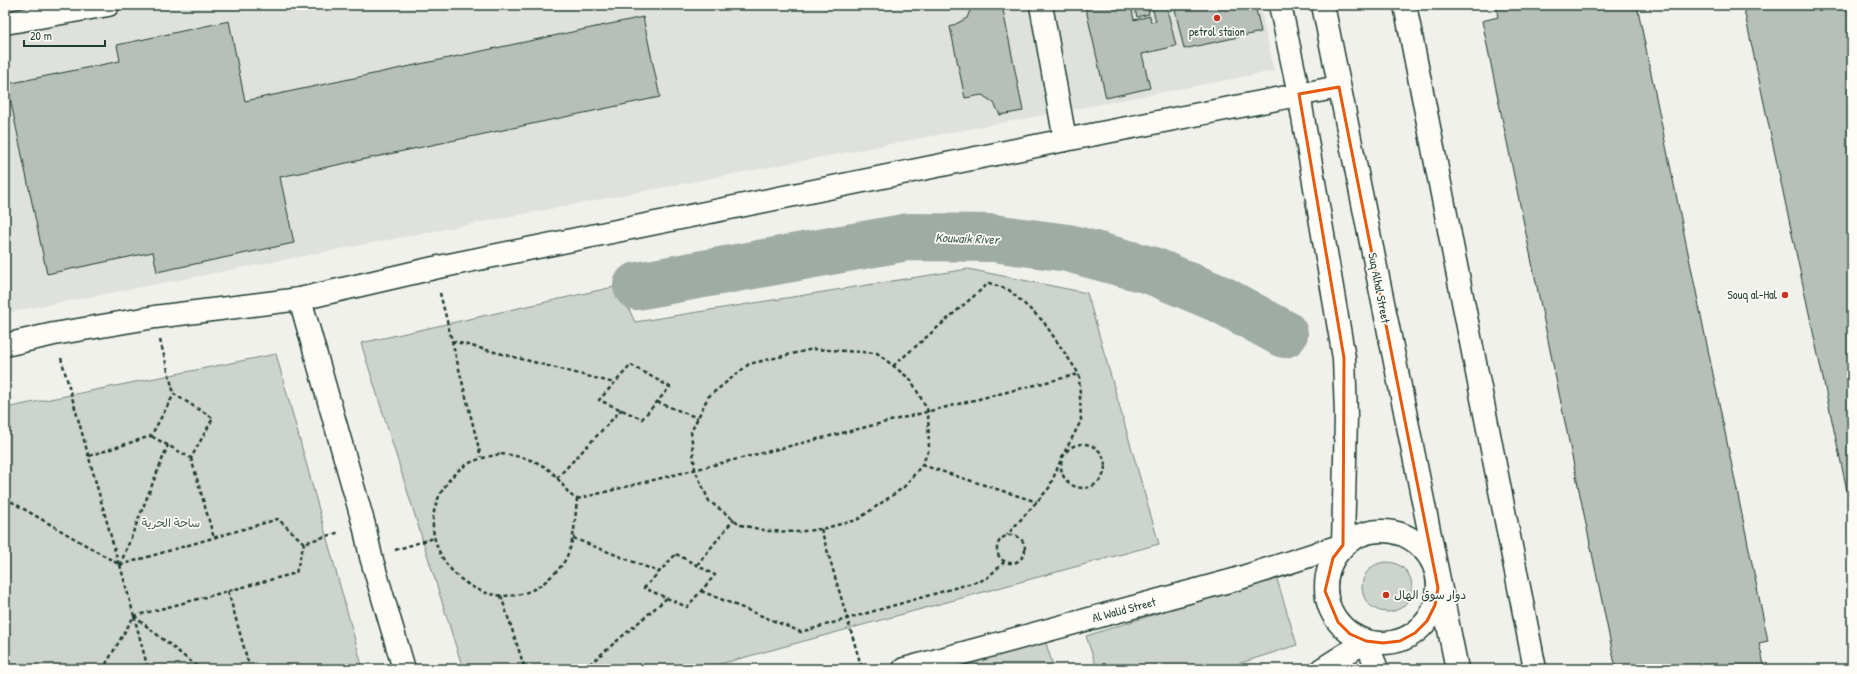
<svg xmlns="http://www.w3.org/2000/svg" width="1857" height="674" viewBox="0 0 1857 674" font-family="'Patrick Hand','Playpen Sans Arabic',sans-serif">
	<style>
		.built { fill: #dfe2dc }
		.green { fill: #cdd3cd; stroke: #768880 }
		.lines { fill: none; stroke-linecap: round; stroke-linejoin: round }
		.river { stroke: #9faca4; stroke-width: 48 }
		.building { fill: #b6bfb8; stroke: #1f3d34 }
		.minor-casing { stroke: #1f3d34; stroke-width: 25 }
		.major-casing { stroke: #1f3d34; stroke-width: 25 }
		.path { stroke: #1f3d34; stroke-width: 2.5; stroke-dasharray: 4 3; stroke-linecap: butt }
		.minor { stroke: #fdfcf7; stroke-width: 22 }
		.major { stroke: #fdfcf7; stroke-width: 22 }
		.marked { fill: none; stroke: #e8590c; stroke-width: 3; stroke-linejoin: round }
		.poi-dot { fill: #c8321e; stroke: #fdfcf7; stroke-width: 1.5 }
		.labels { text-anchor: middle; stroke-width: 3.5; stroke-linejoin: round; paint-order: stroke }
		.poi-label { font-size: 12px; fill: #1f3d34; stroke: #fdfcf7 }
		.street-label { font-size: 12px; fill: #1f3d34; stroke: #fdfcf7 }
		.park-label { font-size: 12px; fill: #425b53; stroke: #fdfcf7 }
		.water-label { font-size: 13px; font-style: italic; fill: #455e56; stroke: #fdfcf7 }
	</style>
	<rect width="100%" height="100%" fill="#f0f1eb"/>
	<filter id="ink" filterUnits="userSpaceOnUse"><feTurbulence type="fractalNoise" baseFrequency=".025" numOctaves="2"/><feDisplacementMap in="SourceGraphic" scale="8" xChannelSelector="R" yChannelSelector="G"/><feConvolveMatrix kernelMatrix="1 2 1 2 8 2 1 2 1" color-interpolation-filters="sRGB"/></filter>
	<g filter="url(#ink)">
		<polygon class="built" points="5,5 1260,5 1274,71 5,313"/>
		<g class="green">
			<polygon points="968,269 1087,293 1159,544 702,669 463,669 361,343 618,286 635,322"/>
			<polygon points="276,354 363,669 5,669 5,408"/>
			<circle cx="1387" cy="587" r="25"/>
			<polygon points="1276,576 1297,645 1222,669 1097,669 1086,636"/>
			<polygon points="1045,640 1054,669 952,669"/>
		</g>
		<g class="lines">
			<polyline class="river" points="637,286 908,237 993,238 1068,248 1153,271 1222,300 1284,334"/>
		</g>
		<g class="building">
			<polygon points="972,5 1002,5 1023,111 1000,115 994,103 982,95 965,98 950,27 967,18"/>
			<polygon points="1085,5 1131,5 1134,20 1150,16 1151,22 1156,21 1152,7 1166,5 1176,46 1142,54 1150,88 1106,98"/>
			<polygon points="1134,5 1149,5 1147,6 1149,14 1137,17"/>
			<polygon points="1174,5 1255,5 1261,32 1184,49"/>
			<polygon points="1496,5 1637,5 1768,641 1759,643 1765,669 1628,669 1627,666 1616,669 1482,21 1498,17"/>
			<polygon points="1743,5 1852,5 1852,514"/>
			<polygon points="643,17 660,97 280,177 294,243 157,272 153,252 47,274 7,84 120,61 117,45 229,21 245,101"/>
		</g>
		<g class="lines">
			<g class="minor-casing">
				<g id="minor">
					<polyline points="1041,5 1065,140"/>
					<polyline points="1405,5 1535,669"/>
					<polyline points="5,23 108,5"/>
					<polyline points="300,299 364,525 371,557 404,669"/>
					<polyline points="5,345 54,334 155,317 300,299 434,268 1065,140 1339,87"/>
				</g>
			</g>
			<g class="major-casing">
				<g id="major">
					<polyline points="1323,5 1457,669"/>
					<circle cx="1382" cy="587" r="56"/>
					<polyline points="904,669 1237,579 1343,545 1346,416 1344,358 1299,94 1280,5"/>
					<polyline points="1322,669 1366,641 1377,669"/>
				</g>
			</g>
			<g class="path">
				<polyline points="440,293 481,457"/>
				<polyline points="160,340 174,394"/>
				<polyline points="452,341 614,383"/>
				<polygon points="813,349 877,353 911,380 928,411 929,449 922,465 904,487 857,520 821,529 797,532 768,531 741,525 709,501 695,470 691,432 708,397 749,364"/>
				<polyline points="61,358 119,565"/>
				<polygon points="631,365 670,387 642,419 599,400"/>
				<polyline points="893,366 989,283 1009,290 1043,321 1079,374 1081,421 1063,455 1049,488 1007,535"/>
				<polyline points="657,402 698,418"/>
				<circle cx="1083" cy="466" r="22"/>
				<path d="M501,454c21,2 43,7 57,25 7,8 9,15 19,20 -2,19 -2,39 -10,57 -4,10 -13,18 -21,25 -57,47 -141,-27 -104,-90 15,-26 31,-32 59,-37z"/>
				<polyline points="89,456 151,436 174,394 213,418 191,458 151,436"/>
				<polyline points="191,458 214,538"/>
				<polyline points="922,465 1037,502"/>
				<polyline points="557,478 622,409"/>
				<polyline points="5,498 120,565 134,616 103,669"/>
				<polyline points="577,499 1079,374"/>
				<polyline points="821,529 862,669"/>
				<circle cx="1011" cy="549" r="14"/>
				<polyline points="573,538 659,572"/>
				<polyline points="395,550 434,538"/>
				<polygon points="676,554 715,575 687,607 644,588"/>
				<polyline points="120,565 278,519 304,543 340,532"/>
				<polyline points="120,565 168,445"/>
				<polyline points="697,565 734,519"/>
				<polyline points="228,591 250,669"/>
				<polyline points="701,591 801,632 986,579 1004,562"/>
				<polyline points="501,596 525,669"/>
				<polyline points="134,616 296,573 304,543"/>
				<polyline points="134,616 200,669"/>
				<polyline points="134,616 148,669"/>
				<polyline points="584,669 667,598"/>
			</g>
			<use href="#minor" class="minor"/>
			<use href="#major" class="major"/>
		</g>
	</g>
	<path class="marked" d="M1339,87l99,501 -3,17 -8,16 -12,12 -15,8 -17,2 -17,-2 -16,-7 -12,-12 -13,-31 8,-33 10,-13 1,-187 -45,-264z"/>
	<g class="poi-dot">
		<circle cx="1217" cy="18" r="4"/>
		<circle cx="1785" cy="295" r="4"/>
		<circle cx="1386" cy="595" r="4"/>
	</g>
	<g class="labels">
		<g class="poi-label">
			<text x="1217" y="36">petrol staion</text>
			<text x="1777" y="299" text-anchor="end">Souq al-Hal</text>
			<text x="1394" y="599" text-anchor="start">دوار سوق الهال</text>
		</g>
		<g class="street-label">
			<text transform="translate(1379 288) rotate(79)" y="4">Suq Alhal Street</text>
			<text transform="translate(1124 610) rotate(-15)" y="4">Al Walid Street</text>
		</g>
		<g class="park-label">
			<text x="171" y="527">ساحة الحرية</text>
		</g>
		<g class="water-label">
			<text transform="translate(967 238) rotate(2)" y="5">Kouwaik River</text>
		</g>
	</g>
	<rect width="1857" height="674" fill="none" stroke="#fdfcf7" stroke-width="20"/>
	<rect x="10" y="10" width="1837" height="654" fill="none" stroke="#1f3d34" stroke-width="1.5" filter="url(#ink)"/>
	<path d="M24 40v6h81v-6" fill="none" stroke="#1f3d34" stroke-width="2"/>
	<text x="30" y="40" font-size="12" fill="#1f3d34" stroke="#fdfcf7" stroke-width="3" paint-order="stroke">20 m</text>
</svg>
